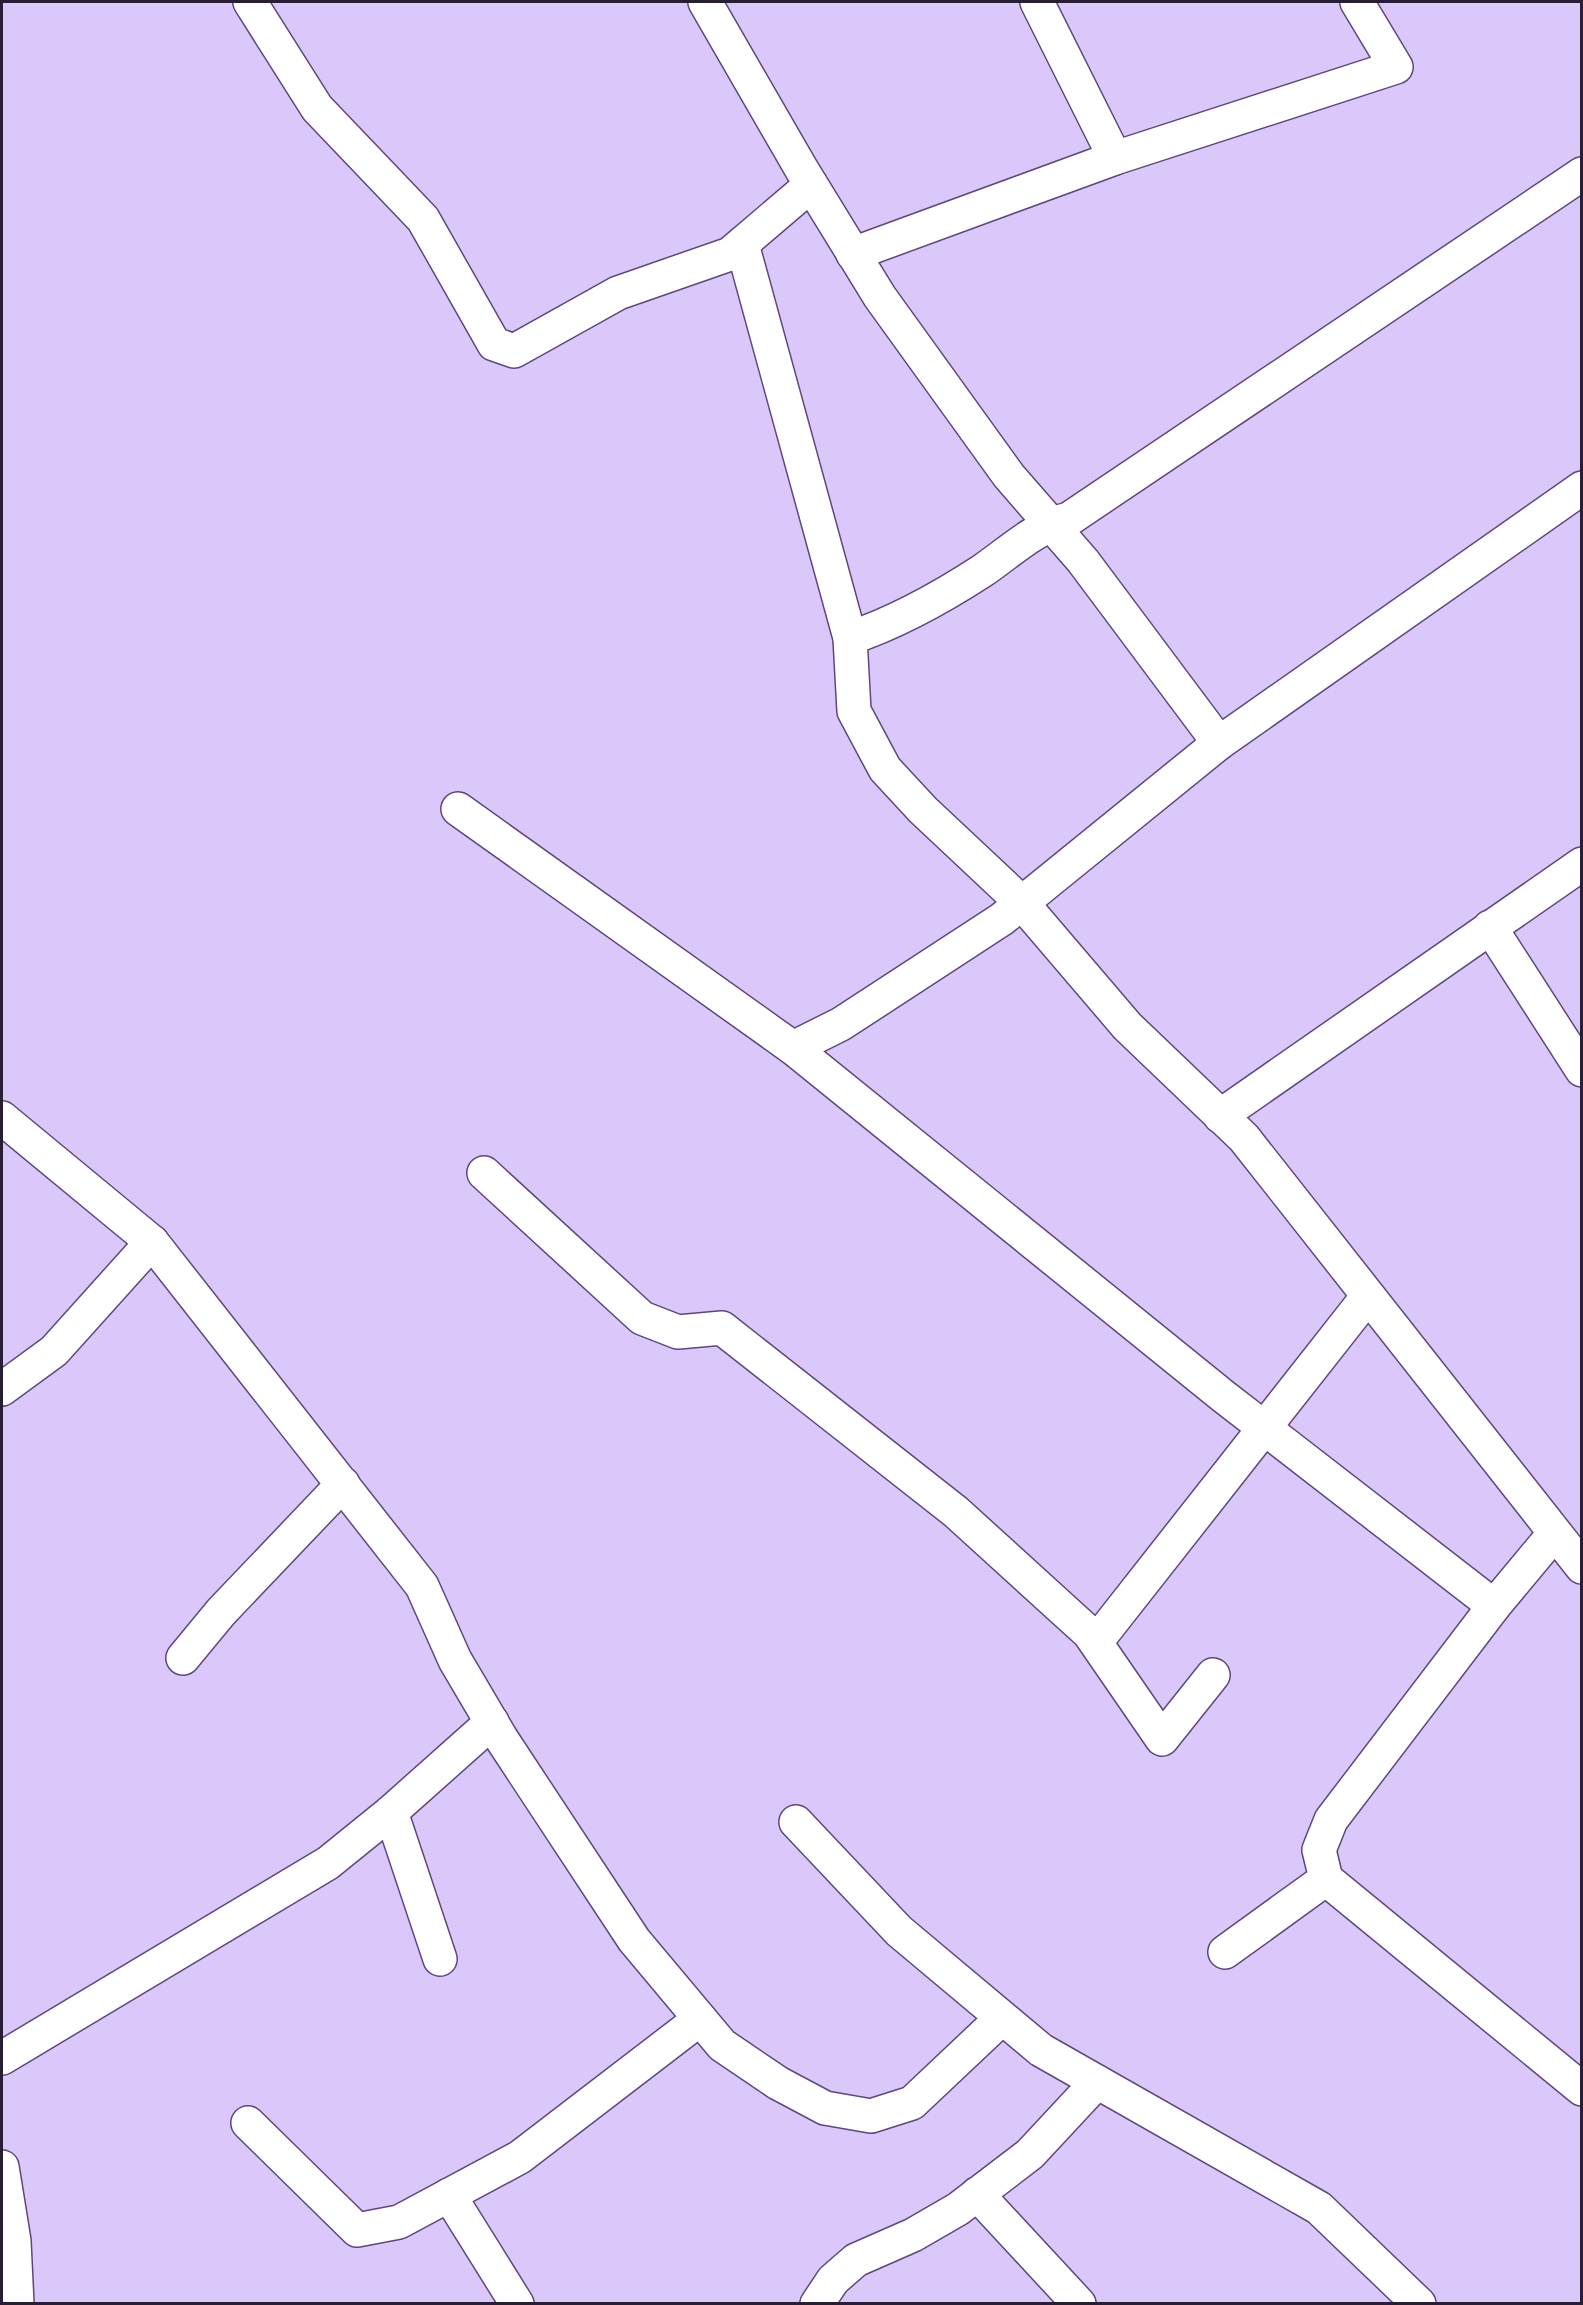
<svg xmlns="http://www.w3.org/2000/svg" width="1583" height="2305" viewBox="0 0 1583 2305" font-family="Overpass,sans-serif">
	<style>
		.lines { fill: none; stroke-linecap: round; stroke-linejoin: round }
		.minor-casing { stroke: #5e477d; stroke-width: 36 }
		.minor { stroke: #fff; stroke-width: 33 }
	</style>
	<rect width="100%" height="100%" fill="#dbc8fa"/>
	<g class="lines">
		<g class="minor-casing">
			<g id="minor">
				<polyline points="250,2 317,108 423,219 494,344 514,351 618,293 730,254 811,185"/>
				<polyline points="705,2 802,170 880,297 1009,476 1083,561 1219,743"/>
				<polyline points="1037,2 1115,158"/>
				<polyline points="742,244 850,638 854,711 885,769 923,810 1022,903 1127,1026 1244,1138 1582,1567"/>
				<polyline points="853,254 1115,158 1396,67 1357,2"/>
				<path d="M850,638c45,-15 92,-41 132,-67 28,-19 54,-45 87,-52l513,-345"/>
				<polyline points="458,809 793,1048 1223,1396 1494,1606"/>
				<polyline points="1490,927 1582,1070"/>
				<polyline points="793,1048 841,1024 1002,919 1219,743 1582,488"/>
				<polyline points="1220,1116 1582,864"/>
				<polyline points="2,1118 152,1242 422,1586 455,1660 501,1738 634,1940 722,2045 778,2083 825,2108 871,2116 912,2103 1002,2018"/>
				<polyline points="484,1173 642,1318 678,1332 722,1328 956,1512 1089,1633 1162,1739 1213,1675"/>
				<polyline points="2,1389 54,1351 152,1242"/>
				<polyline points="1554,1534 1494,1606 1331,1820 1319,1850 1326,1879 1582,2089"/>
				<polyline points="1096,1642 1368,1296"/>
				<polyline points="183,1658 221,1612 343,1484"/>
				<polyline points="391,1812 440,1959"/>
				<polyline points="796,1822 899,1931 1041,2050 1319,2208 1419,2304"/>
				<polyline points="1225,1952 1326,1879"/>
				<polyline points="2,2058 328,1863 391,1812 492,1722"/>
				<polyline points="248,2123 357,2230 399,2222 520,2157 700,2019"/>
				<polyline points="2,2167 14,2241 17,2304"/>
				<polyline points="977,2194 1079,2304"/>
				<polyline points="449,2195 517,2304"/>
				<polyline points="817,2304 833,2280 856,2260 913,2235 958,2209 1030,2154 1097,2082"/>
			</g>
		</g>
		<use href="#minor" class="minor"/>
	</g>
	<rect width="1583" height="2305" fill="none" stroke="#271d35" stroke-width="6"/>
</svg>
